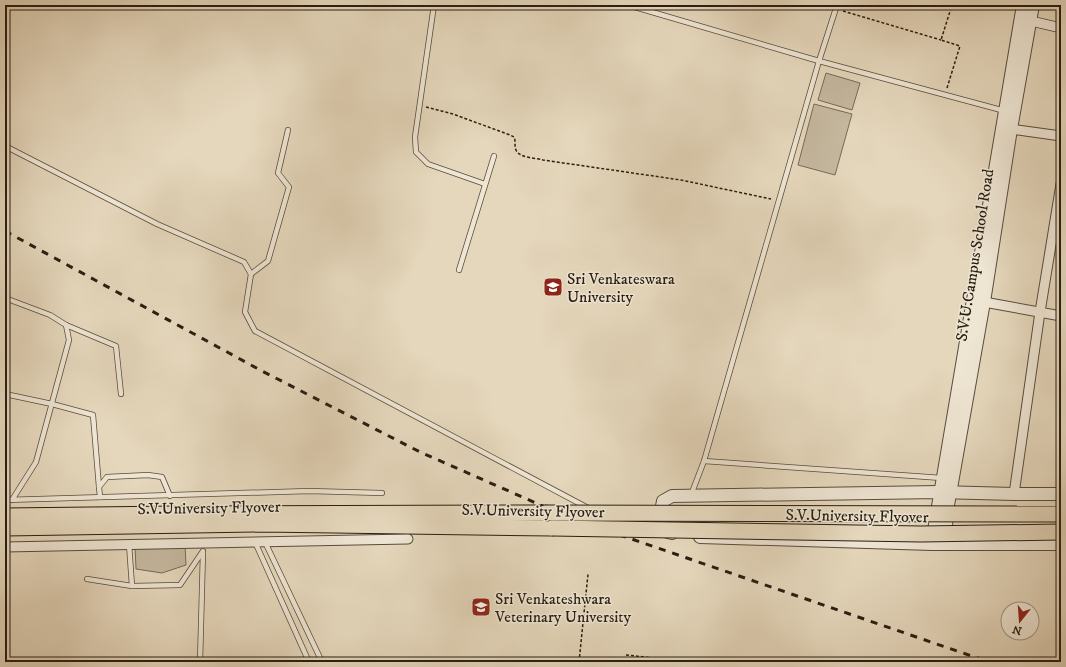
<svg xmlns="http://www.w3.org/2000/svg" width="1066" height="667" viewBox="0 0 1066 667" font-family="'IM FELL DW Pica',serif">
	<style>
		.green { fill: #c5b89f; stroke: #766b58 }
		.lines { fill: none; stroke-linecap: round; stroke-linejoin: round }
		.service-casing { stroke: #574c3c; stroke-width: 6 }
		.minor-casing { stroke: #574c3c; stroke-width: 11 }
		.tertiary-casing { stroke: #574c3c; stroke-width: 14 }
		.primary-casing { stroke: #281e12; stroke-width: 17 }
		.path { stroke: #281e12; stroke-width: 1.5; stroke-dasharray: 3 2; stroke-linecap: butt }
		.service { stroke: #eee5d3; stroke-width: 4.5 }
		.minor { stroke: #eee5d3; stroke-width: 9 }
		.tertiary { stroke: #eee5d3; stroke-width: 12 }
		.primary { stroke: #e5d7bc; stroke-width: 15 }
		.rail { stroke: #281e12; stroke-width: 3; stroke-dasharray: 7 7; stroke-linecap: butt }
		.primary-bridge-casing { stroke: #281e12; stroke-width: 17; stroke-linecap: butt }
		.primary-bridge { stroke: #e5d7bc; stroke-width: 15 }
		.labels { text-anchor: middle; stroke-width: 3; stroke-linejoin: round; paint-order: stroke }
		.street-label { font-size: 16px; fill: #281e12; stroke: #eee5d3 }
		.poi-label { font-size: 16px; fill: #281e12; stroke: #eee5d3; text-anchor: start }
	</style>
	<rect width="100%" height="100%" fill="#e5d7bc"/>
	<filter id="stains"><feTurbulence type="fractalNoise" baseFrequency=".005" numOctaves="4"/><feColorMatrix values="0 0 0 0 .2 0 0 0 0 .09 0 0 0 0 .02 0 0 0 .5 -.17"/></filter>
	<radialGradient id="worn" r=".72"><stop offset=".6" stop-color="#630" stop-opacity="0"/><stop offset="1" stop-color="#630" stop-opacity=".3"/></radialGradient>
	<g class="green">
		<polygon points="826,73 860,83 852,110 818,100"/>
		<polygon points="814,104 852,114 835,175 798,165"/>
		<polygon points="185,544 186,565 162,573 136,569 135,546"/>
	</g>
	<g class="lines">
		<g class="service-casing">
			<g id="service">
				<polyline points="434,5 415,137 416,152 428,164 485,184"/>
				<polyline points="628,5 819,61 704,461 691,495"/>
				<polyline points="837,5 819,61 1005,111"/>
				<polyline points="5,146 157,224 244,262 251,274 245,312 255,331 588,508"/>
				<polyline points="459,270 494,156"/>
				<polyline points="251,274 268,261 289,187 278,173 288,130"/>
				<polyline points="5,298 50,315 66,325 69,340 36,462 12,500"/>
				<polyline points="66,325 116,346 121,394"/>
				<polyline points="5,394 52,404 93,415 99,487"/>
				<polyline points="704,461 942,478"/>
				<polyline points="100,497 99,487 107,477 148,475 162,477 170,496"/>
				<polyline points="5,500 309,491 382,493"/>
				<polyline points="255,542 309,662"/>
				<polyline points="265,542 322,662"/>
				<polyline points="129,544 132,586 180,585 203,551"/>
				<polyline points="87,579 132,586"/>
				<polyline points="200,662 203,552"/>
			</g>
		</g>
		<g class="minor-casing">
			<g id="minor">
				<polyline points="1031,21 1061,28"/>
				<polyline points="1011,129 1061,136"/>
				<polyline points="984,302 1061,316"/>
				<polyline points="1014,494 1040,312 1061,184"/>
				<polyline points="5,547 408,539"/>
			</g>
		</g>
		<g class="tertiary-casing">
			<g id="tertiary">
				<path d="M672,533l-4,-1c-5,-11 -8,-20 -5,-31l9,-5 266,-4 76,2h47"/>
				<polyline points="700,537 932,544 1061,544"/>
				<polyline points="932,542 1023,5"/>
				<polyline points="945,542 947,511 984,302 1011,129 1033,5"/>
			</g>
		</g>
		<g class="primary-casing">
			<g id="primary">
				<polyline points="5,516 176,514 545,513"/>
				<polyline points="5,528 263,524 552,528"/>
			</g>
		</g>
		<g class="path">
			<polyline points="823,5 830,7"/>
			<polyline points="843,11 941,40"/>
			<polyline points="947,88 960,46 941,40 952,5"/>
			<path d="M426,107l27,7 57,21 4,2c2,4 0,9 2,13 3,8 20,8 27,10l138,20 90,19"/>
			<polyline points="626,655 654,658 653,662"/>
			<polyline points="579,662 588,574"/>
		</g>
		<use href="#service" class="service"/>
		<use href="#minor" class="minor"/>
		<use href="#tertiary" class="tertiary"/>
		<use href="#primary" class="primary"/>
		<polyline class="rail" points="5,231 262,371 420,452 545,507 620,535 989,662"/>
		<g class="primary-bridge-casing">
			<g id="primary-bridge">
				<polyline points="545,513 1061,514"/>
				<polyline points="552,528 921,534 1061,532"/>
			</g>
		</g>
		<use href="#primary-bridge" class="primary-bridge"/>
	</g>
	<defs>
		<g id="university-square" transform="scale(1)"><rect x="-9" y="-9" width="18" height="18" rx="4" fill="#8f2418" stroke="#eee5d3"/><path d="M0-5L7-2L0 1L-7-2ZM-4 1L0 2.5L4 1V4Q0 6-4 4Z" fill="#fff"/></g>
	</defs>
	<g fill-rule="evenodd">
		<use href="#university-square" x="553" y="287"/>
		<use href="#university-square" x="481" y="607"/>
	</g>
	<g class="labels">
		<g class="street-label">
			<text transform="translate(974 255) rotate(-81)" y="6">S.V.U.Campus School Road</text>
			<text transform="translate(209 507) rotate(-1)" y="6">S.V.University Flyover</text>
			<text transform="translate(533 510) rotate(1)" y="6">S.V.University Flyover</text>
			<text transform="translate(857 515) rotate(1)" y="6">S.V.University Flyover</text>
		</g>
		<g class="poi-label">
			<text x="567" y="284">Sri Venkateswara<tspan x="567" dy="18">University</tspan></text>
			<text x="495" y="604">Sri Venkateshwara<tspan x="495" dy="18">Veterinary University</tspan></text>
		</g>
	</g>
	<rect width="1066" height="667" fill="none" stroke="#e5d7bc" stroke-width="20"/>
	<rect x="6" y="6" width="1054" height="655" fill="none" stroke="#281e12" stroke-width="2"/>
	<rect x="10" y="10" width="1046" height="647" fill="none" stroke="#281e12"/>
	<g transform="translate(1020 621) rotate(197)"><circle r="19" fill="#eee5d3" stroke="#9f9586"/>
	<path d="M0-3L7 15L0 10L-7 15Z" fill="#8f2418"/>
	<text y="-6" font-size="11" font-weight="bold" text-anchor="middle" fill="#281e12">N</text>
	</g>
	<rect width="100%" height="100%" filter="url(#stains)"/>
	<rect width="100%" height="100%" fill="url(#worn)"/>
</svg>
